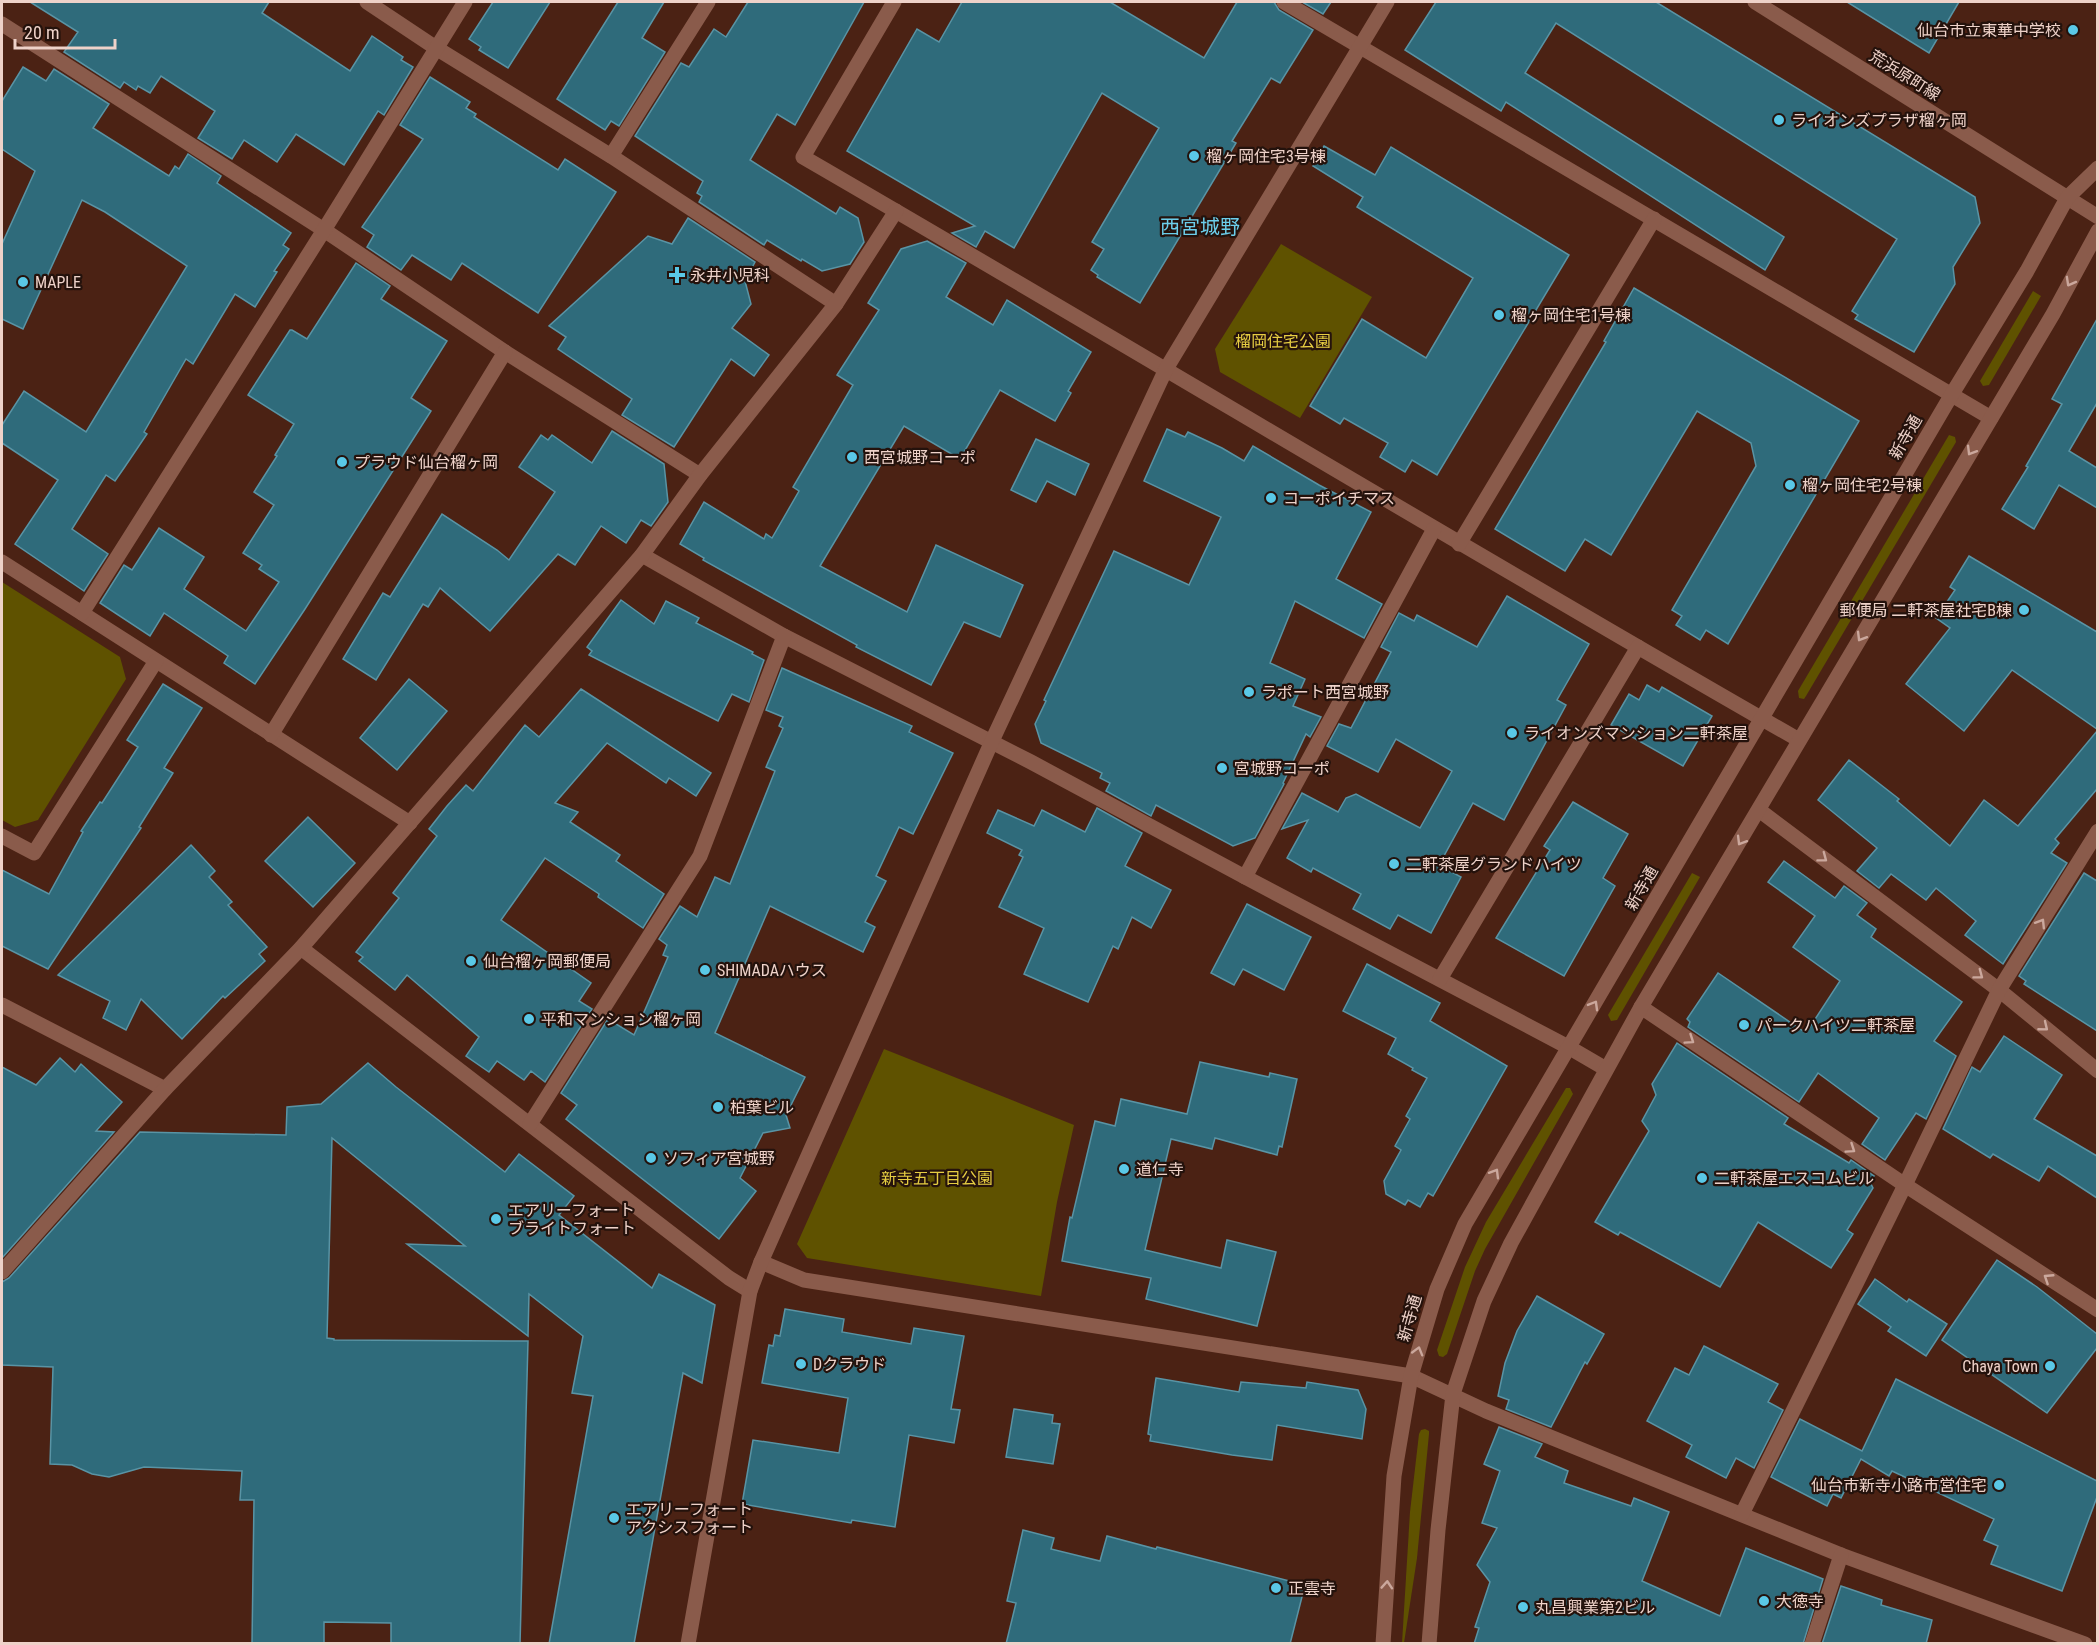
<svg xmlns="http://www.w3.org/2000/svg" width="2099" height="1645" viewBox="0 0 2099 1645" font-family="'Roboto Condensed','Noto Sans JP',sans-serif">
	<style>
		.green { fill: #5f5200 }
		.building { fill: #2f6b7b; stroke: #5994a5; stroke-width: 1.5 }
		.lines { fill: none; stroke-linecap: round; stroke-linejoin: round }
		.street { stroke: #8a5b4b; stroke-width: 15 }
		.secondary { stroke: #8a5b4b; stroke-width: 15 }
		.oneway { stroke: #cba89d }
		.poi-dot { fill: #5ac8e6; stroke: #24120c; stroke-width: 2 }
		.labels { text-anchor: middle; stroke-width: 4.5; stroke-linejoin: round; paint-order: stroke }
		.poi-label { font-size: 16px; fill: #eed2c9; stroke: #24120c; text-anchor: start }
		.street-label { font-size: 16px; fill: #eed2c9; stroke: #24120c }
		.park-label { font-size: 16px; fill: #e6cd42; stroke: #24120c }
		.quarter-label { font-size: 20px; fill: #6cceea; stroke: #24120c }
	</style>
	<rect width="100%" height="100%" fill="#4b2214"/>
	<g class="green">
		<polygon points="1281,244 1372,297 1300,418 1220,372 1215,349"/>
		<polygon points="2033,291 2041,296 1989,385 1983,386 1980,381"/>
		<polygon points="1949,435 1955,437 1956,442 1806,696 1804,699 1799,698 1798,691"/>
		<polygon points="2,582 120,657 126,679 38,820 15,827 2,820"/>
		<polygon points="1692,873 1700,877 1617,1020 1611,1021 1608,1015"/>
		<polygon points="884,1049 1074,1125 1057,1202 1041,1296 807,1258 797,1244"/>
		<polygon points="1566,1088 1570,1088 1573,1094 1485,1249 1475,1271 1447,1354 1443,1357 1439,1356 1437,1350 1465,1267 1486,1222"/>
		<polygon points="1425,1429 1429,1431 1429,1434 1417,1558 1404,1643 1402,1643 1410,1512 1419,1434 1421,1430"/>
	</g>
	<g class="building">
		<polygon points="30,2 269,2 262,13 350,71 372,36 403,57 401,60 413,67 384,115 378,111 344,165 296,134 277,162 244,140 232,159 198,138 215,111 161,76 150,93 138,86 136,90 124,82 120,88 64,52 78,32"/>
		<polygon points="493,2 550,2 508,68 479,50 481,47 469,39"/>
		<polygon points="618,2 664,2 642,38 665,52 619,126 611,121 605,130 557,99"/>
		<polygon points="748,2 864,2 795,125 777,114 750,160 836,214 840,207 858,218 864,242 850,264 822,271 802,259 801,261 767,240 764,245 699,202 702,196 697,193 703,181 635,136 681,63 689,67 714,29 726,37"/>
		<polygon points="962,2 1110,2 1204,58 1237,2 1274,2 1279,10 1313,30 1280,83 1271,78 1232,141 1236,143 1140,303 1097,277 1098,275 1091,270 1104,249 1092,242 1159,128 1102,93 1014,248 985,231 976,247 952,233 975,226 847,151 917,29 939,42"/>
		<polygon points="1302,2 1331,2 1323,14"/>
		<polygon points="1436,2 1656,2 1975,197 1980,223 1953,267 1955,284 1914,352 1855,319 1858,315 1852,311 1897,239 1556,23 1525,73 1784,237 1765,270 1506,102 1501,111 1405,50"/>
		<polygon points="1847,2 1959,2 1929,53"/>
		<polygon points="23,67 46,81 54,69 109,104 93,128 169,176 175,166 179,169 188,154 221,176 217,183 291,233 283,245 289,249 274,271 277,272 255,307 235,294 193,364 186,359 144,432 147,434 124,468 115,481 106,475 72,529 108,554 84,591 15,544 58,480 2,443 2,425 24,391 86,432 187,266 105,212 82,200 23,329 2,319 2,244 35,171 2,149 2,101"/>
		<polygon points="430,77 470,102 466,108 476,114 474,117 558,170 565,159 616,192 538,313 462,263 451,280 412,255 401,270 367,247 374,235 362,227 423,139 400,125"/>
		<polygon points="1324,146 1375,175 1391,147 1569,255 1437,475 1412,460 1405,472 1380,457 1388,443 1344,418 1340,424 1310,406 1362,319 1426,358 1473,278 1357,207 1363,197 1313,166"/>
		<polygon points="688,218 755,262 745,281 751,304 732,328 769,355 754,376 731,359 674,447 622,415 632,399 558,349 566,337 549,326 648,236 672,244"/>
		<polygon points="927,241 966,263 946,297 993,325 1007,300 1091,352 1068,391 1071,393 1055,421 1000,390 960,459 904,426 820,566 907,612 936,545 1023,585 1000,637 964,622 931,685 856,647 857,645 703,560 704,558 680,544 704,502 764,539 766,534 772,538 799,491 793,487 853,385 837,375 879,310 868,303 901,249"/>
		<polygon points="356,263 390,286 381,299 447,341 411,398 431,411 305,609 255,684 224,663 228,656 164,613 150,636 100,603 124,565 132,570 159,528 204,557 184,589 246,631 279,582 259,569 262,565 243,553 274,505 254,492 277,456 275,455 294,424 248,395 290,330 292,330 307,339"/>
		<polygon points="1634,288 1859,421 1728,644 1706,630 1700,640 1676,625 1682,616 1672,610 1756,466 1751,443 1697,411 1611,555 1585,539 1565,571 1495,529 1606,342 1604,341"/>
		<polygon points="2097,319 2097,403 2069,451 2097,468 2097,508 2059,485 2034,529 2002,509 2028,467 2026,466 2062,404 2052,399"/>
		<polygon points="1167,429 1185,437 1188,432 1222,448 1244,461 1253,446 1319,485 1371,512 1336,579 1382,604 1364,638 1295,601 1270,663 1305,679 1293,706 1321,717 1310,737 1306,734 1283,783 1284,784 1255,838 1233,846 1156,805 1151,816 1106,791 1110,783 1100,778 1102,773 1041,743 1035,724 1046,701 1044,700 1114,551 1189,585 1221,517 1144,481"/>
		<polygon points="612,431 664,464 668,502 651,526 641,520 626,543 601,526 575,565 558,554 490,631 440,588 428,607 423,604 376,680 343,659 383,593 390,597 442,514 497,550 509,560 555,492 519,467 541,435 548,440 552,435 592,463"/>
		<polygon points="1036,439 1089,464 1075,495 1047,481 1036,502 1011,490"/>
		<polygon points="1969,556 2097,632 2097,729 2012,670 1964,731 1906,684 1950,628 1936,618 1955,590 1950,587"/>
		<polygon points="1507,596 1589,644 1557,700 1566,705 1504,820 1473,803 1439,865 1461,877 1431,933 1398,915 1390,929 1353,909 1361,894 1313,868 1311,872 1287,858 1308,820 1282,829 1302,793 1338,812 1346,798 1356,794 1420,828 1452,771 1396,739 1378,772 1327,746 1339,724 1351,728 1391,652 1381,647 1399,613 1414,621 1417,615 1477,647"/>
		<polygon points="621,600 654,624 666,601 699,618 696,623 753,652 752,654 764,660 749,702 732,694 718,721 589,655 592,651 587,647"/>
		<polygon points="782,668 912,726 909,732 953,753 913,834 899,827 876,876 886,881 865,922 875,927 863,952 770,906 715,1033 805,1077 786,1115 790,1128 763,1133 740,1178 756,1191 719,1239 566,1119 577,1105 561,1093 608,1019 634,1035 668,957 663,955 667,945 659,939 680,906 697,917 715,877 730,884 775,771 766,767 783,728 779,726 783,717 766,710"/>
		<polygon points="409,679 447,711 397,770 360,738"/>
		<polygon points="163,684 202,708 164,768 173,773 139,827 141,828 48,969 2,946 2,870 49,894 83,832 81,831 100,802 102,803 138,747 127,740"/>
		<polygon points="1647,685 1659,692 1662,687 1712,716 1683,766 1611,725 1629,694 1639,700"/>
		<polygon points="581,689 711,773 696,796 669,778 666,783 607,743 555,803 578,812 570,822 620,855 616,861 664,894 643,928 598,897 599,894 545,858 501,920 591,983 579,1001 592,1009 545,1082 531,1071 524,1080 497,1061 489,1072 466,1056 479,1037 407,975 395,990 359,961 363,957 356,952 399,898 393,893 437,836 429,829 447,806 466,785 473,791 525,725 539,737"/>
		<polygon points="2097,731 2097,789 2055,839 2059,843 2051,853 2067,863 2003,964 1965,935 1976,921 1936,888 1926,900 1891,874 1879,888 1857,871 1877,848 1818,800 1849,760 1899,799 1897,801 1950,846 1984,800 2018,826"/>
		<polygon points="1573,802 1628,834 1603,878 1615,886 1564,976 1496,938 1550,850 1544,846"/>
		<polygon points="1097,808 1142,833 1125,866 1171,890 1151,928 1132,917 1118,949 1113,946 1088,1002 1024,974 1044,928 999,907 1023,857 1019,855 1022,850 987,833 998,810 1034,826 1042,810 1085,832"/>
		<polygon points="308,817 355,863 313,907 265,861"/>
		<polygon points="191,845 215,871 209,877 232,902 228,905 267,947 259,954 265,961 225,998 223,996 182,1039 141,999 126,1030 103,1018 110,1001 58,975"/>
		<polygon points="1784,861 1835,898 1844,886 1867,903 1857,915 1876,929 1871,937 1962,1002 1934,1041 1956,1056 1926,1119 1916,1113 1885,1160 1862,1144 1879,1118 1818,1073 1799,1102 1688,1027 1690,1022 1687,1019 1718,973 1806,1033 1840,981 1793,947 1815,916 1768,882"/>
		<polygon points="2084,873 2097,881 2097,1031 2024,984 2026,981 2019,976"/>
		<polygon points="1247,904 1311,937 1284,990 1243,969 1234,985 1211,973"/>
		<polygon points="1367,964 1440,1003 1430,1021 1507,1066 1433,1196 1428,1193 1420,1207 1408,1200 1405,1205 1386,1194 1384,1181 1401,1150 1395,1146 1410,1119 1406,1116 1427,1078 1412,1070 1413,1068 1388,1054 1396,1038 1343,1011"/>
		<polygon points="2004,1036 2062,1075 2034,1119 2097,1156 2097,1198 2048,1166 2039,1181 1993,1154 1990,1158 1943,1129 1972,1067 1980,1072"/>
		<polygon points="1677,1043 1788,1118 1784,1124 1849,1163 1851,1160 1874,1176 1870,1182 1873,1188 1847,1230 1853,1234 1831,1268 1758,1222 1720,1287 1620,1232 1618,1235 1595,1222 1649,1131 1642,1121 1656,1095 1652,1084"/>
		<polygon points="60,1058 75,1072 81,1064 122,1102 96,1131 114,1132 2,1258 2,1067 36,1085"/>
		<polygon points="1200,1062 1269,1077 1270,1073 1297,1079 1282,1147 1279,1146 1277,1155 1215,1138 1212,1149 1171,1139 1145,1250 1221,1268 1227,1240 1276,1252 1257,1326 1146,1299 1151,1278 1062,1261 1070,1217 1072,1218 1095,1121 1115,1126 1121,1099 1187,1114"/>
		<polygon points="368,1063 396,1087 505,1172 519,1154 574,1196 559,1215 652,1288 659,1274 715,1305 702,1383 683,1373 634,1644 549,1644 593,1396 572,1393 583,1336 529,1294 528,1336 407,1244 465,1246 332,1138 327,1338 334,1339 334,1340 528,1341 520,1644 391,1644 391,1623 324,1622 324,1644 252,1644 254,1500 240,1500 242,1471 144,1467 109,1477 92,1474 72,1465 50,1464 53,1367 2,1365 2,1282 9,1278 140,1132 286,1135 287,1107 321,1104"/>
		<polygon points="1997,1260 2037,1287 2097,1334 2097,1348 2047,1413 1942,1340"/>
		<polygon points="1875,1279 1907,1302 1909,1299 1947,1324 1926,1356 1888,1331 1891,1327 1858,1304"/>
		<polygon points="1537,1296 1604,1334 1587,1364 1585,1362 1551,1427 1506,1409 1509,1400 1498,1396 1505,1363 1517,1331"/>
		<polygon points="785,1309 844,1319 842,1332 911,1344 914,1328 964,1336 951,1409 960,1410 954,1443 909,1435 895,1527 852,1520 851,1523 742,1504 753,1440 839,1453 848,1398 762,1383 769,1345 773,1346 775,1335 780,1336"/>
		<polygon points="1704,1346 1778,1384 1768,1402 1783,1410 1754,1468 1736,1458 1726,1478 1686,1457 1692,1445 1647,1421 1675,1368 1689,1375"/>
		<polygon points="1156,1378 1239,1392 1241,1382 1306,1388 1307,1382 1358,1390 1366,1409 1362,1439 1277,1425 1272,1460 1232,1455 1150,1441 1151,1435 1148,1434"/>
		<polygon points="1896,1379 2097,1481 2097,1497 2062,1591 1991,1564 1998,1546 1984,1540 1994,1519 1892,1471 1889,1476 1861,1459 1841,1498 1833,1494 1827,1506 1771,1477 1800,1419 1862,1451"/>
		<polygon points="1014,1409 1053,1415 1052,1423 1060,1424 1053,1464 1006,1457"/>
		<polygon points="1499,1427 1542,1444 1535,1457 1568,1471 1564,1483 1631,1506 1634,1498 1669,1512 1642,1581 1720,1616 1746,1548 1823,1579 1803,1644 1474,1644 1479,1628 1475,1627 1490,1582 1477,1565 1497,1528 1482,1523 1500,1471 1484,1464"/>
		<polygon points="1023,1530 1054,1538 1051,1549 1100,1561 1107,1536 1156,1549 1157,1547 1305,1585 1290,1644 1006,1644 1016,1603 1007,1601"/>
		<polygon points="1841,1586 1882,1600 1881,1605 1932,1620 1926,1644 1822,1644"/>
	</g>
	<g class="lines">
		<g class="street">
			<polyline points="367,2 436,48 611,156 836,304"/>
			<path d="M894,2l-91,155c333,193 662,392 996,583"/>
			<polyline points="1284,2 1991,418"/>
			<polyline points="2,24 324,230 505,352 700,475"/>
			<polyline points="611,156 708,2"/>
			<polyline points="1459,544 1654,219"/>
			<polyline points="642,555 784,636 1031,762 1245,877 1570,1048 1606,1069"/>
			<polyline points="2,562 410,823"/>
			<polyline points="82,613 324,230 465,2"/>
			<polyline points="271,735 505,352"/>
			<polyline points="1759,810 1999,990 2098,1071"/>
			<polyline points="2,836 34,853 156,661"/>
			<polyline points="1245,877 1434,529"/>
			<polyline points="301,948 729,1278 750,1291"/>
			<polyline points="1440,979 1638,647"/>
			<polyline points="2,1005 165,1089"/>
			<polyline points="1641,1007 1905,1185 2098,1310"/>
			<polyline points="530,1124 700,856 784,636"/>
			<polyline points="2,1272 165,1089 301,948 642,555 700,475 836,304 896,211"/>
			<polyline points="1411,1376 1486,1411 1841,1555 2085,1644"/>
			<polyline points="1742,1514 1905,1185 1999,990 2098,831"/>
			<polyline points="1812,1644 1841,1555"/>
		</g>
		<g class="secondary">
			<polyline points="1755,2 2098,217"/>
			<polyline points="761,1262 804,1280 1411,1376"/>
			<polyline points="688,1644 750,1291 761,1262 992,741 1166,369 1387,2"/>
			<polyline points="1383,1644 1394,1476 1411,1376 1437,1289 1465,1224 1952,394 2027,271 2067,198 2098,168"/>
			<polyline points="1429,1644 1438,1530 1453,1394 1484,1301 1511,1243 1641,1007 2053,314 2098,231"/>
		</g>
	</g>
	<defs><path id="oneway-chevron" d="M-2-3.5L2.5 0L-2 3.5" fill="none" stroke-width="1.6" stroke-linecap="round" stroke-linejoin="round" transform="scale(1.5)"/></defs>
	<g class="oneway">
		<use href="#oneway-chevron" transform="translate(2070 282) rotate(119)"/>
		<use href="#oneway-chevron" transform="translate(1971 451) rotate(121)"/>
		<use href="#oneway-chevron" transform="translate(1861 637) rotate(121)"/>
		<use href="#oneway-chevron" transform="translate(1741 841) rotate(121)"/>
		<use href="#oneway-chevron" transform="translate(1823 858) rotate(37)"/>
		<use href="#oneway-chevron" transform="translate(2041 923) rotate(-58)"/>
		<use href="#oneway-chevron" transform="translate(1979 975) rotate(37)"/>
		<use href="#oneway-chevron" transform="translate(1594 1005) rotate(-60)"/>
		<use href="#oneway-chevron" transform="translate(2044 1027) rotate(39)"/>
		<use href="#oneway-chevron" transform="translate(1690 1040) rotate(34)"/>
		<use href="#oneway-chevron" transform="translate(1851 1149) rotate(34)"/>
		<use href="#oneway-chevron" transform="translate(1495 1173) rotate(-59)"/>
		<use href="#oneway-chevron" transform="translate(2048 1278) rotate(-147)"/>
		<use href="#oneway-chevron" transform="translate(1418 1351) rotate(-74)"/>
		<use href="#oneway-chevron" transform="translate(1387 1585) rotate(-86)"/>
	</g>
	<g class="poi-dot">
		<circle cx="2073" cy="30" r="6"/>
		<circle cx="1779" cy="120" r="6"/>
		<circle cx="1194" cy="156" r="6"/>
		<path d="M674 266h6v6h6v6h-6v6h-6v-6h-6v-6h6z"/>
		<circle cx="23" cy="282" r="6"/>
		<circle cx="1499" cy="315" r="6"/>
		<circle cx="852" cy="457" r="6"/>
		<circle cx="342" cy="462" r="6"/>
		<circle cx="1790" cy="485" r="6"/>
		<circle cx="1271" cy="498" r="6"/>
		<circle cx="2024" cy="610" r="6"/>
		<circle cx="1249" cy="692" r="6"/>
		<circle cx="1512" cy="733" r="6"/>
		<circle cx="1222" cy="768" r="6"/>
		<circle cx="1394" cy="864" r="6"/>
		<circle cx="471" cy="961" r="6"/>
		<circle cx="705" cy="970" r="6"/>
		<circle cx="529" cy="1019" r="6"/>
		<circle cx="1744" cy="1025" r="6"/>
		<circle cx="718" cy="1107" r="6"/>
		<circle cx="651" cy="1158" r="6"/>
		<circle cx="1124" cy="1169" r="6"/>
		<circle cx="1702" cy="1178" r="6"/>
		<circle cx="496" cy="1219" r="6"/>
		<circle cx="801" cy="1364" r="6"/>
		<circle cx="2050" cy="1366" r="6"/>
		<circle cx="1999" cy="1485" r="6"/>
		<circle cx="614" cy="1518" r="6"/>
		<circle cx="1276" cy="1588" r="6"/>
		<circle cx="1764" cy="1601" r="6"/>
		<circle cx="1523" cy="1607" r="6"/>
	</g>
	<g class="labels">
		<g class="poi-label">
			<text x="2061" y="36" text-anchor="end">仙台市立東華中学校</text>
			<text x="1791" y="126">ライオンズプラザ榴ヶ岡</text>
			<text x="1206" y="162">榴ヶ岡住宅3号棟</text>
			<text x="690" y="281">永井小児科</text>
			<text x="35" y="288">MAPLE</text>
			<text x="1511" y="321">榴ヶ岡住宅1号棟</text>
			<text x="864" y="463">西宮城野コーポ</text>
			<text x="354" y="468">プラウド仙台榴ヶ岡</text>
			<text x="1802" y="491">榴ヶ岡住宅2号棟</text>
			<text x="1283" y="504">コーポイチマス</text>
			<text x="2012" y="616" text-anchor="end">郵便局 二軒茶屋社宅B棟</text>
			<text x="1261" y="698">ラポート西宮城野</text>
			<text x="1524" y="739">ライオンズマンション二軒茶屋</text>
			<text x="1234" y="774">宮城野コーポ</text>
			<text x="1406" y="870">二軒茶屋グランドハイツ</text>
			<text x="483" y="967">仙台榴ヶ岡郵便局</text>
			<text x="717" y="976">SHIMADAハウス</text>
			<text x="541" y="1025">平和マンション榴ヶ岡</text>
			<text x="1756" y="1031">パークハイツ二軒茶屋</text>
			<text x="730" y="1113">柏葉ビル</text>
			<text x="663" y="1164">ソフィア宮城野</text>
			<text x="1136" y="1175">道仁寺</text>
			<text x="1714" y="1184">二軒茶屋エスコムビル</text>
			<text x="508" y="1216">エアリーフォート<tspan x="508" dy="18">ブライトフォート</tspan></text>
			<text x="813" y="1370">Dクラウド</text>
			<text x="2038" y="1372" text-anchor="end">Chaya Town</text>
			<text x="1987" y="1491" text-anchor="end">仙台市新寺小路市営住宅</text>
			<text x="626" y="1515">エアリーフォート<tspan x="626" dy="18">アクシスフォート</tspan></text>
			<text x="1288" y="1594">正雲寺</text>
			<text x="1776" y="1607">大徳寺</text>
			<text x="1535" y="1613">丸昌興業第2ビル</text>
		</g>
		<g class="street-label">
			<text transform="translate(1905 75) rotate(32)" y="6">荒浜原町線</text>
			<text transform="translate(1905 437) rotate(-60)" y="6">新寺通</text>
			<text transform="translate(1641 888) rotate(-60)" y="6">新寺通</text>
			<text transform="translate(1409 1318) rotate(-74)" y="6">新寺通</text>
		</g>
		<g class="park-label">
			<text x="1283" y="347">榴岡住宅公園</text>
			<text x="937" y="1184">新寺五丁目公園</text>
		</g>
		<g class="quarter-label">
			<text x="1200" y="234">西宮城野</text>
		</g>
	</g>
	<rect width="2099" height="1645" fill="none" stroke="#eed2c9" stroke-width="6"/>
	<path d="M15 39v9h100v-9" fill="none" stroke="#eed2c9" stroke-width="3"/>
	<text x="24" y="39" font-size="18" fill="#eed2c9" stroke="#24120c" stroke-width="4.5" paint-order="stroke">20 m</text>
</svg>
